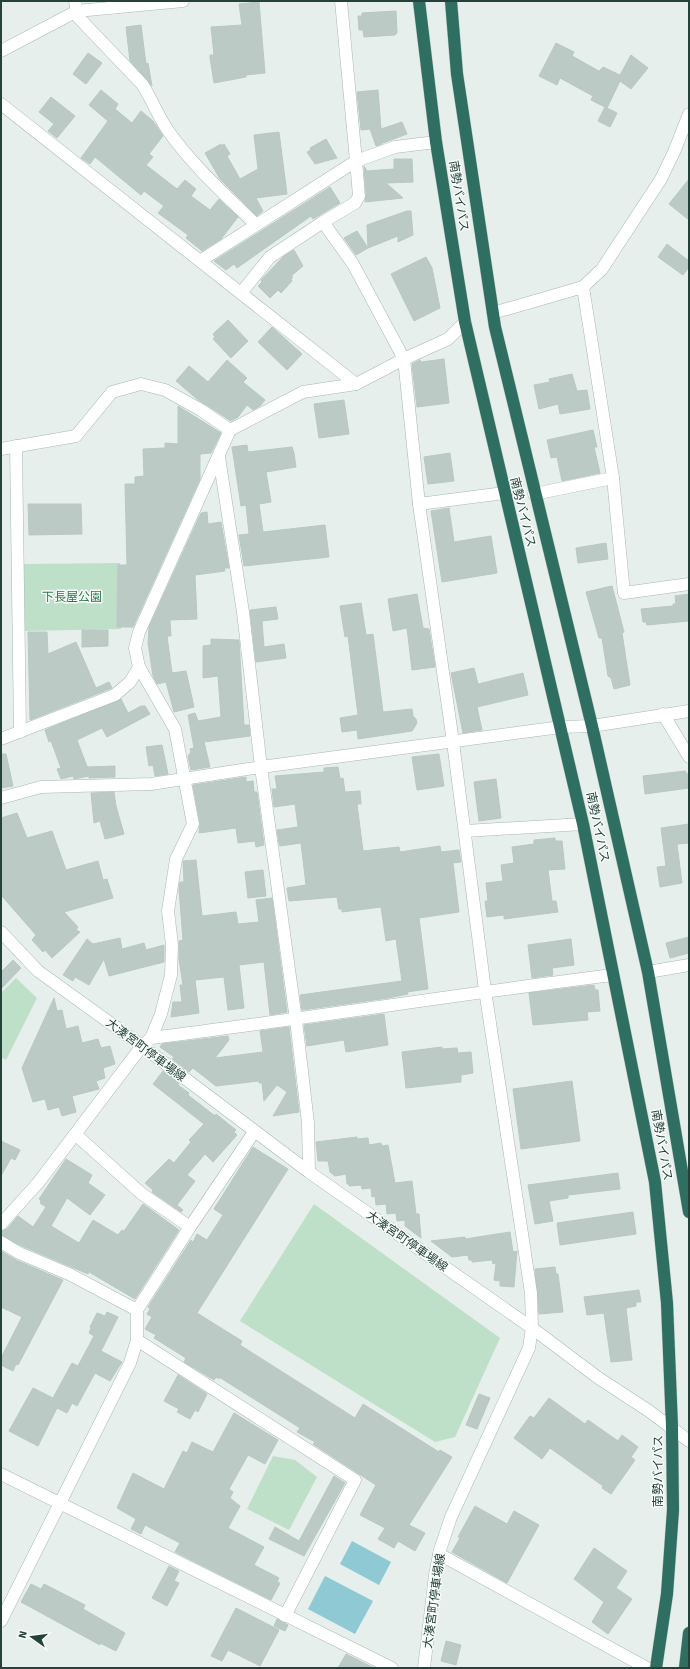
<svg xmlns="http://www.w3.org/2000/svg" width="690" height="1669" viewBox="0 0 690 1669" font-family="'Source Sans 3','Noto Sans JP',sans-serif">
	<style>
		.green { fill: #bfe0c8 }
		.water { fill: #8ec9d4 }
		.building { fill: #bbcac4; stroke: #b8c9c2 }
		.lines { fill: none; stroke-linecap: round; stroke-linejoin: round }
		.street-casing { stroke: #a8b8b2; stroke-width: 13 }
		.secondary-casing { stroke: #a4bbb3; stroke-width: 13 }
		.highway-casing { stroke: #c2cac8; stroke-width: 13 }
		.street { stroke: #fff; stroke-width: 12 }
		.secondary { stroke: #fff; stroke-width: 12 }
		.highway { stroke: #2f6f62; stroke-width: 12 }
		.labels { text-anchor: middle; stroke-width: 3; stroke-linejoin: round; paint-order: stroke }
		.street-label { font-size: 12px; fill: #24423a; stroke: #f7fbf9 }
		.park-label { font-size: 12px; fill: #2d7a4b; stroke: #f7fbf9 }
	</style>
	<rect width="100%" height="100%" fill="#e6efeb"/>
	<g class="green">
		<polygon points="120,563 121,629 24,631 24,564"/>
		<polygon points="16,978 37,998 6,1060 1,1057 1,993"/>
		<polygon points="314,1204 500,1338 455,1437 435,1442 240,1321"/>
		<polygon points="273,1456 295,1460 317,1477 289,1530 247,1509"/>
	</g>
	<g class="water">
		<polygon points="352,1541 391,1562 379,1585 340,1564"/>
		<polygon points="325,1576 373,1601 355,1634 308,1609"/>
	</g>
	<g class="building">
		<polygon points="259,2 265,73 246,75 246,77 214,83 210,58 210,55 214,55 211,27 242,25 239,4"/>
		<polygon points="396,11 397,33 395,35 364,37 363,30 359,30 358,16 362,16 362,13"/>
		<polygon points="141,25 146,64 148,63 152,86 130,61 126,27"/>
		<polygon points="556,43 574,52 572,56 599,71 603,67 620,75 631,55 648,68 631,89 620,81 607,108 617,113 610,127 598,121 605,107 591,100 593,96 560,78 557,85 539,76"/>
		<polygon points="88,53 102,63 86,84 73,74"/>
		<polygon points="101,90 118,104 115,109 132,123 141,111 153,121 163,136 149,154 153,157 146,165 177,189 185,180 196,189 191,196 210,210 219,199 238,217 221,239 202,251 186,238 188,235 158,213 164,206 144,191 141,195 95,157 90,164 81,158 108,121 89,105"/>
		<polygon points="378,90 381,129 402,122 407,134 383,143 382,139 382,144 376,146 370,129 361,130 357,92"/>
		<polygon points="51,97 75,116 57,138 48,131 54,124 39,112"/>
		<polygon points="279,132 287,194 256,198 263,211 257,216 220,179 205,153 221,144 221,146 224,144 230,154 227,156 240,179 258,169 254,135"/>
		<polygon points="326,139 337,158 315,164 307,152 311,150 310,148"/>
		<polygon points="394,159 412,159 413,182 386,183 403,198 365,202 366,195 364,166 367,171 394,169"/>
		<polygon points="689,179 689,220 669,204"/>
		<polygon points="330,187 340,203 313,219 311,216 237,268 234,264 226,270 214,261"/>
		<polygon points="407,211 411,211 413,235 398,242 398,236 368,248 367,225"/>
		<polygon points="357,231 368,248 356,255 344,238"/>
		<polygon points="667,244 689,261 689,267 683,275 658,257"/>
		<polygon points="294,250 303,266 291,276 293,277 291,279 292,281 281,293 278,290 270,298 258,286 262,282 261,280 284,256"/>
		<polygon points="426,257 432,268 440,308 414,321 391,274"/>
		<polygon points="228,320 248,341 231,358 213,339 215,337 213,334"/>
		<polygon points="272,327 302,354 287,370 258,342"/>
		<polygon points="444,359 449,403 417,407 412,364 420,360 421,362"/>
		<polygon points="227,360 247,378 243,382 265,400 260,406 253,410 247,405 238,417 231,421 197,399 176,381 189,366 208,382"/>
		<polygon points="572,374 577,391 587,390 590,409 560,414 558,404 539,409 534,385 550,382 549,379"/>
		<polygon points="344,400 349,434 319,438 314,404"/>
		<polygon points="178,406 221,433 211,453 200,454 200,479 133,627 117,627 118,565 127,565 125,484 135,484 135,477 144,476 143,449 165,448 165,443 178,444"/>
		<polygon points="593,430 597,447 594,447 600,473 562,481 557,457 551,458 547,440"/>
		<polygon points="247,445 248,452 292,447 294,453 296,467 266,472 271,502 259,504 263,532 325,525 329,557 244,566 239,535 249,534 246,505 241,506 232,447"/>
		<polygon points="450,453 454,481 428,484 424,457"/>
		<polygon points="28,504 81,504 82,534 29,535"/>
		<polygon points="449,508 454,542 491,536 497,573 442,582 431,511"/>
		<polygon points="207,512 208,524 221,522 229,568 224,568 225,571 195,575 197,619 170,620 171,636 167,636 172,673 186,671 194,707 174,712 166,682 157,684 153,676 148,643 149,627 201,513"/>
		<polygon points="606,543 608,559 578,563 576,548"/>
		<polygon points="612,586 624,632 622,633 630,685 614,689 611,678 608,676 602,638 599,638 586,592"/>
		<polygon points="417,594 423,628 429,629 435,667 412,670 407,628 393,631 388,599"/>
		<polygon points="689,594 689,621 647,625 646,622 643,622 641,609 673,606 673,604 676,604 675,596"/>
		<polygon points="361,603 366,635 373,634 383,712 412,709 413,716 416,719 417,723 412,731 358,739 357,730 342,732 340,718 358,715 348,636 345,637 340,606"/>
		<polygon points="276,607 278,619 262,621 264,647 284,644 286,658 256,662 250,610"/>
		<polygon points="82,630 108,630 108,646 82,647"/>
		<polygon points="28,632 47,632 48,654 76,642 96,688 109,682 112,688 30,720"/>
		<polygon points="211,639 239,640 244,725 249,725 250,736 204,742 210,767 191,770 188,756 191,752 190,749 194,748 188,715 195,713 198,721 221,717 218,676 203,678 203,646 211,645"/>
		<polygon points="474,668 478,684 523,673 528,695 477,707 482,730 463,733 451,673"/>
		<polygon points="121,699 128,713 141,706 145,706 150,714 107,737 102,728 77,740 88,769 87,767 115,766 115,777 89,778 89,776 74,779 73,776 61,779 57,769 61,768 51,741 49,742 45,730"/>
		<polygon points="162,745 168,774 155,776 153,765 149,766 146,747"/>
		<polygon points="1,754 6,754 13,786 1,788"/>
		<polygon points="439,754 444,786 417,790 412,757"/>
		<polygon points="338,767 340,779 343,778 345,792 360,791 361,804 357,804 363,851 399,847 400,852 440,846 441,852 459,850 461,862 453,863 459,912 419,918 428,989 407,992 408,994 388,998 302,1010 300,995 402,981 396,939 386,941 381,907 342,912 342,909 339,909 337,897 289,901 287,888 306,885 301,843 280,846 279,843 277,830 298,827 295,804 274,807 272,789 277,789 275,776 324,772 324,768"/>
		<polygon points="685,771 689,776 689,788 645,794 643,776"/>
		<polygon points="246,777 246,782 253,781 254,792 257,792 264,845 256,847 255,841 238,843 236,828 199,833 200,823 193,785"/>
		<polygon points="496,779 501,818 479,821 474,782"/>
		<polygon points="114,792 116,806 124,834 105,839 100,821 94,823 91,793"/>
		<polygon points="17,813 27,838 52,831 66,870 98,861 103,880 107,879 113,898 64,912 78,927 76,930 80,932 52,958 45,950 43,952 32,940 36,935 1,895 1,818"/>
		<polygon points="689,824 689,843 677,844 682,883 660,887 657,867 666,866 661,828"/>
		<polygon points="555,838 555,841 562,841 565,869 548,870 552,901 556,901 558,912 504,919 504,915 487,917 485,901 488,901 486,883 503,881 501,865 514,863 512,847 534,844 534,840"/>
		<polygon points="196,860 202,916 236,912 238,924 259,922 256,900 272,898 287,1012 270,1015 264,962 239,965 244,1008 228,1010 224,977 195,980 199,1013 171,1017 173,1002 182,1002 180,985 183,985 179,959 179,941 183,940 179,889 180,882 184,882 183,861"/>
		<polygon points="263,870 266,896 248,898 245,872"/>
		<polygon points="689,937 689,953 670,958 666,943"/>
		<polygon points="120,938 122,949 144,943 146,950 164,945 164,962 109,976 104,959 89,985 75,977 73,981 63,975 87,939 93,944"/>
		<polygon points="571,939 574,965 552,968 553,975 532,978 528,945"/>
		<polygon points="13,960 21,968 1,989 1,972"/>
		<polygon points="594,985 595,990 598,990 600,1011 587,1012 588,1020 533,1025 529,993"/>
		<polygon points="54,998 57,1011 62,1010 66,1029 78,1026 82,1043 98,1039 101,1048 110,1046 115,1064 103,1068 105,1078 96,1081 99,1089 72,1096 76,1112 62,1116 59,1107 48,1110 45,1099 33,1102 22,1068"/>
		<polygon points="384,1014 388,1045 346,1052 344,1040 307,1046 304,1025"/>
		<polygon points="289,1027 299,1112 273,1116 287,1092 277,1085 264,1101 262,1083 259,1083 259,1081 216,1086 193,1068 189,1072 172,1059 174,1057 160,1047 162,1044 228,1036 229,1040 215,1058 263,1052 260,1031"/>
		<polygon points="442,1047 442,1049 457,1048 458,1053 471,1052 473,1073 461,1075 461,1082 406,1088 402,1052"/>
		<polygon points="163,1071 179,1083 178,1085 189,1093 188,1095 215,1116 216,1114 236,1130 234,1132 237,1135 213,1162 205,1154 187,1175 195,1181 177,1205 183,1210 181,1212 152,1192 153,1190 145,1183 169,1159 174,1163 191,1142 189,1140 204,1124 153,1084"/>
		<polygon points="572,1081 580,1141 521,1149 513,1089"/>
		<polygon points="357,1137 357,1139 368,1138 369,1145 381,1143 382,1146 388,1145 395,1183 412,1181 416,1214 419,1214 421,1238 405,1226 405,1220 397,1221 396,1213 387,1214 386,1204 376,1205 375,1196 372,1197 371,1188 362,1189 361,1185 349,1186 349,1184 347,1184 346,1174 335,1176 330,1172 328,1161 318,1161 316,1142"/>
		<polygon points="1,1141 20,1150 15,1160 11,1158 1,1176"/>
		<polygon points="253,1147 288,1169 197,1313 242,1341 240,1345 355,1418 363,1404 439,1452 440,1450 452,1457 409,1525 425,1533 415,1551 398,1541 394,1548 378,1539 385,1528 360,1515 376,1485 313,1444 315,1442 297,1432 300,1428 219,1377 219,1379 216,1377 214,1380 184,1362 186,1358 154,1338 156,1335 145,1329 152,1317 147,1314 150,1309 148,1307 191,1240 193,1242 197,1234 207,1240 223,1215 214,1209"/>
		<polygon points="66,1159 92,1175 88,1183 105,1195 90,1215 67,1198 51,1226 79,1243 93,1220 118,1235 122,1230 124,1231 143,1204 179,1230 135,1299 89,1272 88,1274 22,1246 1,1235 1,1231 7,1229 18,1216 33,1227 46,1207 40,1203 41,1201 39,1199"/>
		<polygon points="618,1173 620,1189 568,1195 568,1198 549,1201 553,1221 535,1224 528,1185"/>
		<polygon points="633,1212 636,1234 560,1245 557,1223"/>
		<polygon points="510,1232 513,1252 517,1251 514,1287 500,1286 500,1281 494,1280 496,1263 493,1264 492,1260 472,1262 472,1260 469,1260 468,1255 452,1257 431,1241 465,1237 465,1239"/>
		<polygon points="1,1251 16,1260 63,1280 18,1365 16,1364 13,1371 1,1365 1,1358 22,1317 1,1307"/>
		<polygon points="555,1267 556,1274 558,1274 563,1312 539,1314 535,1269"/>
		<polygon points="639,1290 641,1302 636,1302 636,1306 626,1308 632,1360 611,1362 604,1313 587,1315 584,1297"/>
		<polygon points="107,1312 118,1317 101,1351 122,1362 110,1381 95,1373 77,1406 72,1403 67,1413 57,1408 38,1446 9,1431 33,1388 53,1398 72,1363 78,1366 94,1336 89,1333 91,1328 90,1327 97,1313 105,1316"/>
		<polygon points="178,1375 207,1394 198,1412 195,1410 190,1419 177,1412 179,1409 164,1401"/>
		<polygon points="479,1394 490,1398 477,1429 466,1425"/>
		<polygon points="549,1398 585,1424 588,1420 618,1441 622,1435 638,1447 631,1457 635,1460 611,1494 602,1488 603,1486 550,1448 542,1459 514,1438 530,1416 534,1418"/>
		<polygon points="234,1413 278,1440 265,1464 248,1455 229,1489 233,1492 230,1498 240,1506 228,1528 264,1547 254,1565 279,1578 277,1582 280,1583 271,1600 175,1552 180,1543 145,1525 141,1534 131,1529 136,1519 117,1508 133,1473 164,1489 183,1451 187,1453 192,1442 213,1452"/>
		<polygon points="334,1476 345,1483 304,1556 269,1539 275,1527 299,1541"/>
		<polygon points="475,1506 507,1524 514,1511 539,1525 507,1583 452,1552 460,1538 458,1537"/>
		<polygon points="594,1548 627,1571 616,1588 632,1599 608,1634 592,1622 604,1602 574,1579"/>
		<polygon points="169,1566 179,1571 174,1581 179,1583 167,1606 152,1598"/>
		<polygon points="31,1584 41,1589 44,1584 85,1605 83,1609 125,1633 116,1651 100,1643 100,1645 21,1602"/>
		<polygon points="236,1608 279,1630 260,1666 228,1650 222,1661 211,1656"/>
		<polygon points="277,1619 288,1625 285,1631 274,1626"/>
		<polygon points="446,1641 461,1645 456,1665 441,1661"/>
		<polygon points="346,1654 372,1667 375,1668 338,1668"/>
	</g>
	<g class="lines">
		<g class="street-casing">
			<g id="street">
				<path d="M75,1l3,16 64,67c10,15 16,33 27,48 24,34 57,63 86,92"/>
				<polyline points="1,51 77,11 183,1"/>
				<polyline points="1,104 356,384"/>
				<polyline points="436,142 395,147 356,161 359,196 355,203 323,222 353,264 404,359 419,504 453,742 485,990 531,1293 532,1328"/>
				<polyline points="200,261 356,161 341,1"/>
				<polyline points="583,287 613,478 624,593 689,584"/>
				<polyline points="241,293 270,257 323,222"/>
				<polyline points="493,313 583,287 602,269 661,179 674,152 689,114"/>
				<polyline points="16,446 20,732"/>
				<polyline points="1,449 76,436 112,392 141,384 165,390 201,410 230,430"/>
				<polyline points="219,457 243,612 261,767 296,1020 308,1123 309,1172"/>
				<polyline points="534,494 613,478"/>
				<polyline points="419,504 504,493"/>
				<polyline points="139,667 175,729 193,824 176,859 168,911 172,945 171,975 161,1014 151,1038"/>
				<polyline points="663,714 689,757"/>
				<polyline points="1,739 115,695 130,682 139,667 135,648 139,632 230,430 303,392 356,384 404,359 448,339 465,322"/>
				<polyline points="1,798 41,787 151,784 261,767 561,727 592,726 689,711"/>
				<polyline points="465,831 583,824"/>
				<polyline points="648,972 689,965"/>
				<polyline points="75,1134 142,1194 190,1227"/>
				<path d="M1,1224l37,-41 104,-137 9,-8c154,-19 308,-44 462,-63"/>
				<polyline points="1,1242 19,1253 69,1274 137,1310"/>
				<polyline points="137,1340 355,1480 285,1616"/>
				<polyline points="1,1474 392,1668"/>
				<polyline points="439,1554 647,1668"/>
				<polyline points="1,1621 130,1363 137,1340 137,1310 190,1227 254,1132"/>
			</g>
		</g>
		<g class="secondary-casing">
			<g id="secondary">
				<polyline points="1,932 38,971 142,1046 309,1172 532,1328 529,1348 451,1517 440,1550 435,1575 424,1668"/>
				<polyline points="532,1328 597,1377 649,1411 689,1441"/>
			</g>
		</g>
		<g class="highway-casing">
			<g id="highway">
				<polyline points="419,1 436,142 465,322 583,824 655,1182 667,1303 672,1427 673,1510 667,1594 656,1668"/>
				<polyline points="451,1 457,74 495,327 592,726 648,972 689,1212"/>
				<polyline points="685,1668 689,1633"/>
			</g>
		</g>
		<use href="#street" class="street"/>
		<use href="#secondary" class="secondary"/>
		<use href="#highway" class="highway"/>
	</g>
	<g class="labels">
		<g class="street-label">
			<text transform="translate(459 196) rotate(81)" y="4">南勢バイパス</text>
			<text transform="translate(523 512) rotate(76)" y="4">南勢バイパス</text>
			<text transform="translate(598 827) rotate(78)" y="4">南勢バイパス</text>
			<text transform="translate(146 1050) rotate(37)" y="4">大湊宮町停車場線</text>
			<text transform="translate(662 1145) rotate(80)" y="4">南勢バイパス</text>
			<text transform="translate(407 1241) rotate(35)" y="4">大湊宮町停車場線</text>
			<text transform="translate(658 1471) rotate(-90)" y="4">南勢バイパス</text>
			<text transform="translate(434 1601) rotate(-82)" y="4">大湊宮町停車場線</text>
		</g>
		<g class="park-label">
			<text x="72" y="601">下長屋公園</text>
		</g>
	</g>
	<rect width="690" height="1669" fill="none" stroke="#24423a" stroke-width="4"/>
	<g transform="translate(32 1637) rotate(284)" stroke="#f7fbf9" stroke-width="3" paint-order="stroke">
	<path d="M0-3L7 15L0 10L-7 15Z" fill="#24423a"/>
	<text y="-6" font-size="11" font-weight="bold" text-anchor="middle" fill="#24423a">N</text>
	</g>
</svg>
